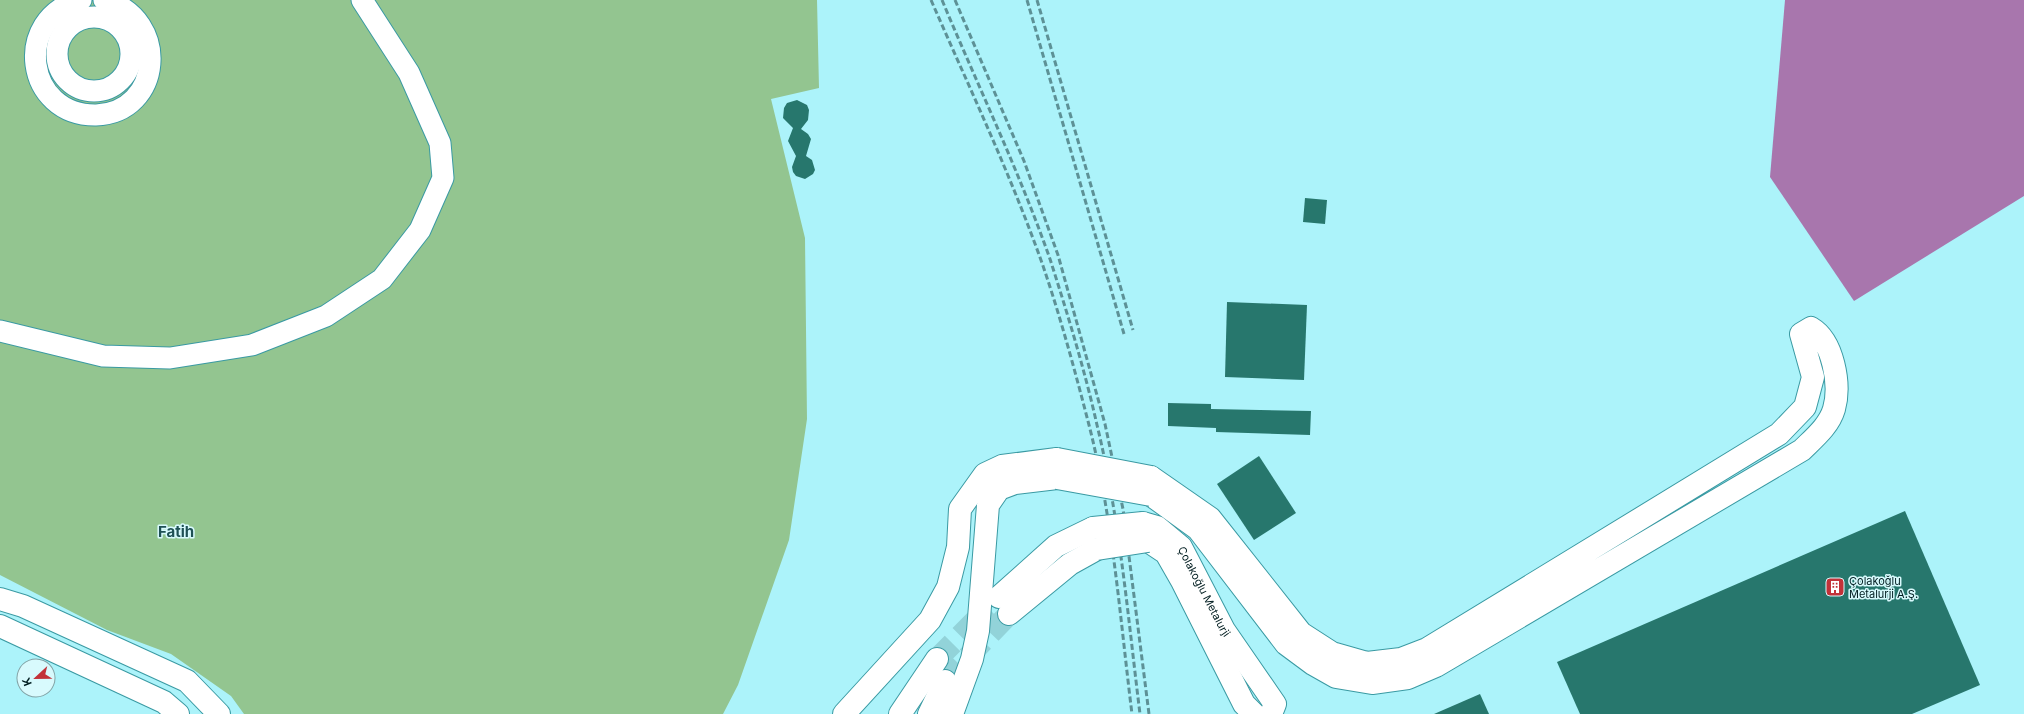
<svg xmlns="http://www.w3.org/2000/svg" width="2024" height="714" viewBox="0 0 2024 714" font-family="Inter,sans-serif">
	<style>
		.green { fill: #93c590 }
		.water { fill: #a876ad }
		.building { fill: #27776d }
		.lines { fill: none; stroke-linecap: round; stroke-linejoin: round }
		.major-tunnel { stroke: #92d3d9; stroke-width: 22; stroke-dasharray: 22 11; stroke-linecap: butt }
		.minor-casing { stroke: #3a9aa3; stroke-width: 23 }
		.major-casing { stroke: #3a9aa3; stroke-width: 24 }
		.minor { stroke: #fff; stroke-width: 21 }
		.major { stroke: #fff; stroke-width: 22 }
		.rail { stroke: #5d9196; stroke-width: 3; stroke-dasharray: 6 3; stroke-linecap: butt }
		.major-bridge-casing { stroke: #3a9aa3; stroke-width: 24; stroke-linecap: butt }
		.major-bridge { stroke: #fff; stroke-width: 22 }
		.labels { text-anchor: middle; stroke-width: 3; stroke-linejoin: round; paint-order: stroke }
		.poi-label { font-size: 11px; fill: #001d20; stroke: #d8fafd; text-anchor: start }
		.street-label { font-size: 11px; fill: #001d20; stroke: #d8fafd }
		.district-label { font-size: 15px; font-weight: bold; fill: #1e5054; stroke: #d8fafd }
	</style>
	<rect width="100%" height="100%" fill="#acf3fa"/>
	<polygon class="green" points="0,0 817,0 819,88 771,99 805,238 807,419 789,540 738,685 723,714 244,714 231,696 171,654 107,630 0,575"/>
	<polygon class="water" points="1785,0 2024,0 2024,196 1854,301 1770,177"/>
	<g class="building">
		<polygon points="797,100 807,105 809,110 808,120 801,129 808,134 811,139 806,156 812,160 815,170 813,174 805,179 796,176 793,172 792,167 796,156 788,141 793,128 783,118 784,108 787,103"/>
		<polygon points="1305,198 1327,200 1325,224 1303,222"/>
		<polygon points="1227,302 1307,305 1304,380 1225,377"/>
		<polygon points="1168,403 1211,404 1211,409 1311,411 1310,435 1216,432 1216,428 1168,426"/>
		<polygon points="1259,456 1296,513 1254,540 1217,484"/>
		<polygon points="1905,511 1980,685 1912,714 1580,714 1557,662"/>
		<polygon points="1480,694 1489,714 1434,714"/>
	</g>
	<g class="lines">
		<g class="major-tunnel">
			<polyline points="937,659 988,608"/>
			<polyline points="945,681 1009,614"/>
		</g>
		<g class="minor-casing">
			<g id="minor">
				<path d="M81,0c-69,18 -56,116 15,115 66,-2 75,-96 8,-115"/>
				<circle cx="94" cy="54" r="37"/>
				<polyline points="0,331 103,356 170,358 252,345 326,316 382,279 420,230 443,178 440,143 409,73 362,0"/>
			</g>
		</g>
		<g class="major-casing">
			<g id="major">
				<path d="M1151,477l59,41 91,115 31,20 35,10 34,-4 26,-10 352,-215 26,-27 8,-30 -12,-43 10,-6c22,13 30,56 23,81 -5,17 -20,29 -32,41l-366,216 -28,12 -36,5 -36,-6 -23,-13 -27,-20 -88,-115 -47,-34"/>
				<path id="s1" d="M1143,523l14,4 24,20 43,83 51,74 -4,10"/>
				<polyline points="1148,541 1166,553 1182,581 1244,704 1254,714"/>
				<polyline points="999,597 1056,546 1093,528"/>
				<polyline points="0,599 23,606 187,681 219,714"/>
				<polyline points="1009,614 1070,564 1097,549"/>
				<polyline points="0,626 164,702 178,714"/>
				<polyline points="844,714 930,620 948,587 958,547 960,509 985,474 1002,466 1057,459"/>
				<polyline points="900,714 937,659"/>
				<polyline points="929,714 945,681"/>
				<polyline points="952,714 972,659 978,631 988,505 999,489 1015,483 1057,478"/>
			</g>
		</g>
		<use href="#minor" class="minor"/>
		<use href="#major" class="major"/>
		<g class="rail">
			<path d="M931,0c38,87 79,173 111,263 18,52 33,108 47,162 24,94 31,193 43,289"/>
			<path d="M942,0c36,86 77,171 108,259 17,53 35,112 47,166 23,95 31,193 43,289"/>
			<polyline points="955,0 1024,161 1058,255 1105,424 1123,509 1149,714"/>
			<polyline points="1027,0 1124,334"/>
			<polyline points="1037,0 1133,330"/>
		</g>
		<g class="major-bridge-casing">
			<g id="major-bridge">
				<polyline points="1057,459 1151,477"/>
				<polyline points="1057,478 1151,495"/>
				<polyline points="1093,528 1143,523"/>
				<polyline points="1097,549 1148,541"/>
			</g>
		</g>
		<use href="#major-bridge" class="major-bridge"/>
	</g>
	<defs>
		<g id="building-square" transform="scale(1)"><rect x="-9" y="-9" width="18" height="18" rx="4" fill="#c23239" stroke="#d8fafd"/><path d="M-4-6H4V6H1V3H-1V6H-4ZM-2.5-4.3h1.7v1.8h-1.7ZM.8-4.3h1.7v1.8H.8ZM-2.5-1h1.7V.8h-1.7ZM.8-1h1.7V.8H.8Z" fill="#fff"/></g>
	</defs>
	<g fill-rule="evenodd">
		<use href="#building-square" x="1835" y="587"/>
	</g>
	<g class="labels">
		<g class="poi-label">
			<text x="1849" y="585">Çolakoğlu<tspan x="1849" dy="13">Metalurji A.Ş.</tspan></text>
		</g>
		<g class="street-label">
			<text dy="4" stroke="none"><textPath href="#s1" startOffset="96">Çolakoğlu Metalurji</textPath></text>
		</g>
		<g class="district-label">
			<text x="176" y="537">Fatih</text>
		</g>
	</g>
	<g transform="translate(36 678) rotate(248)"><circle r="19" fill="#d8fafd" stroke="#82a2a5"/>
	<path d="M0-3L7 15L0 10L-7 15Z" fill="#c23239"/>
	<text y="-6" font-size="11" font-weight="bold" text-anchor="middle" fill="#001d20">K</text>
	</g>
</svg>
